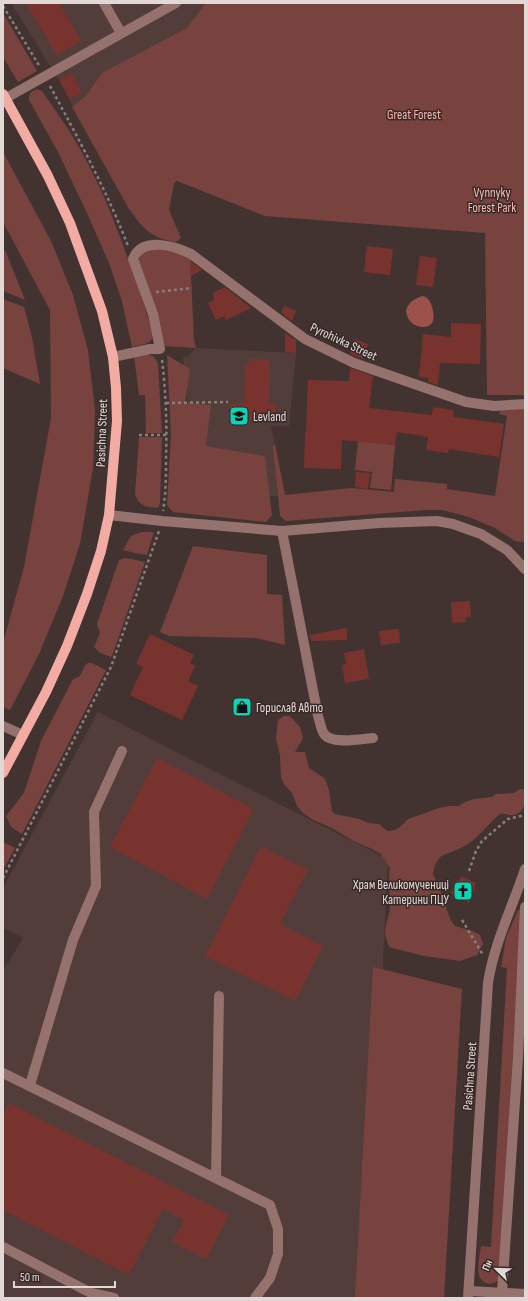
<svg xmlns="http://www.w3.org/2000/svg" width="528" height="1301" viewBox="0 0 528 1301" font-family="'Sofia Sans Condensed',sans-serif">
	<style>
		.built { fill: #523d3a }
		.green { fill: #78433e }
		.water { fill: #9a524a }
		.building { fill: #79332e }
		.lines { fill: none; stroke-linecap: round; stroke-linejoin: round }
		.path { stroke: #8a7e7c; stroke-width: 2.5; stroke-dasharray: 3 3; stroke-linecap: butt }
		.minor { stroke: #95726e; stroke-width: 10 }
		.major { stroke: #f2aca4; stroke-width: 10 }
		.labels { text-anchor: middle; stroke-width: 3; stroke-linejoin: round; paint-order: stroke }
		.park-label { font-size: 13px; fill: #f9b8b0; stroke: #372927 }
		.street-label { font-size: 13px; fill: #e2d9d7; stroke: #372927 }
		.poi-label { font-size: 13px; fill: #e2d9d7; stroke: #372927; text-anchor: start }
	</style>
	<rect width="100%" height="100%" fill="#423331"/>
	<g class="built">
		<polygon points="11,3 276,3 78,116 59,80"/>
		<polygon points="196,348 296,353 289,426 271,426 285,496 189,496 188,406 183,357 188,356"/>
		<polygon points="98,712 188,758 388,859 383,962 381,1298 8,1298 3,1296 3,971 23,938 3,928 3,888"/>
	</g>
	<g class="green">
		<path d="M206,3h319v392h-38l-2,-162 -220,-17 -88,-35 -3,2 -5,27 12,28 -5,4c-26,-4 -32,-13 -47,-33l-57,-102 14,-11 16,-23 85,-45z"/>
		<polygon points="3,13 37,71 18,82 3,57"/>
		<path d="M37,89l5,2c13,19 27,38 38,58 10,18 19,36 27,55 7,16 49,126 45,135 -4,6 -14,6 -20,8l-10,-46 -13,-38 -22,-50 -30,-63 -28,-50v-4l2,-4z"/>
		<polygon points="3,152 51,241 73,295 88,350 95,410 93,468 80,544 63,596 39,654 10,710 3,707 3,643 24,567 51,418 50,310 3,222"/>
		<polygon points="151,248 190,254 194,340 196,348 162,346 138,262 142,253"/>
		<polygon points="5,250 25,300 3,291 3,257"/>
		<polygon points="3,299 24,307 32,337 40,384 3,368"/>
		<path d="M146,354c7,1 9,3 12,10l4,69h-16l-1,-38h-6l-5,-39z"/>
		<polygon points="167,355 190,369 185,403 211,405 206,446 265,456 272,515 266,522 173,512 167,505 171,435"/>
		<polygon points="501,407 525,409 525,541 520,542 515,541 495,528 469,517 442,510 426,510 286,521 280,516 273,447 275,444 285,495 351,488 394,492 395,479 447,484 447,489 495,496 507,416 499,414"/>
		<path d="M139,437h23l-2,66 -2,5c-12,-1 -17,-1 -23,-13z"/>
		<polygon points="358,441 395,445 391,490 370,488 372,472 355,470"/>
		<polygon points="141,532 154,532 147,555 135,553 123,550 131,536"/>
		<polygon points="193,546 267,555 267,594 282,595 285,645 256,638 169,636 160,632"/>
		<polygon points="126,558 145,562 112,656 110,657 99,652 94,647 100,633 97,624 119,560"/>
		<polygon points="88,663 92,663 106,670 22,834 11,827 6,816 24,793 41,741 73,679 80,676 85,665"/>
		<path d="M284,716h6l10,11 3,11 -8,14h10l4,16 16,11 4,11 3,21 3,3 24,5 10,4 10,1 4,4 5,3 7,-1 5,-3 8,-8 31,-11 10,-2h10l6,-4 9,-3 18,-2 4,-3 18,-1 6,-4 5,1c0,10 1,23 -12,25 -4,1 -8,-2 -13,-1 -11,9 -20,22 -32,30 -9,6 -20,8 -28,13l-5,8 -2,9 6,13 11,32 5,7 17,5 8,4 3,9 -6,11 -17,6 -36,-5 -35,-9 -4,-13 1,-9 4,-16 -1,-34 1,-7 -9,-14 -11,-6 -15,-6 -23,-14 -19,-8 -10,-7 -6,-7 -5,-13 -8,-9 -3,-7 -1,-22 -4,-16 2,-19z"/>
		<polygon points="3,842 15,848 3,870"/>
		<path d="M518,910h3l-17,337 -3,32c-5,3 -9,6 -15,4 -13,-6 -6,-26 -5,-37l10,1 16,-279 -6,-1 5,-29z"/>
		<polygon points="373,967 462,989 444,1298 355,1298"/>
	</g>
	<path class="water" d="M422,296c3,1 3,0 6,3 4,4 8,19 4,24 -5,7 -17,4 -22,-2 -2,-2 -3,-6 -4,-9 1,-9 8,-13 16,-16z"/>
	<g class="building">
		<polygon points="26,3 59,3 81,41 57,55"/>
		<polygon points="71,73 82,92 70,99 59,80"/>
		<polygon points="367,246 393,249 390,275 364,272"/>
		<polygon points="420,256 437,258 433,287 416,285"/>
		<polygon points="190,261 202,270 191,276"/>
		<polygon points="225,287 251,308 226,320 224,316 216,320 208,303 214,300 213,293"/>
		<polygon points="284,306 296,311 292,321 281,313"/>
		<polygon points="451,323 481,324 480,364 440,363 438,385 428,382 428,378 419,377 423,334 451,337"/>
		<polygon points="285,333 296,340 296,353 285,352"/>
		<polygon points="355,339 368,344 362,359 350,354"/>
		<polygon points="249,359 270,359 269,403 275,403 275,421 230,420 230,403 244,403 245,364 249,364"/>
		<polygon points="350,368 373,376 369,408 432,415 433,407 454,410 453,417 504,424 499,457 449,449 448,453 426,450 428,437 397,432 395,445 342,440 341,469 304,468 305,432 306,432 308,380 349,381"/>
		<polygon points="356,472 370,473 368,489 355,487"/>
		<polygon points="470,601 471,617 465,618 466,622 452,623 451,602"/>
		<polygon points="347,628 347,640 311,641 310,635"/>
		<polygon points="399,629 400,643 381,645 379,631"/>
		<polygon points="150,634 194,655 190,663 195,666 188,681 198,686 182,720 130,695 143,667 136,664"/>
		<polygon points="364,649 369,679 345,683 342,665 346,664 344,653"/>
		<polygon points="157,758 254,809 207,899 110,847"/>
		<polygon points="261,846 308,870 280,924 323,946 295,1001 205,956"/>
		<polygon points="461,876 476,883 474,887 475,888 469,903 451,894 457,880 459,881"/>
		<polygon points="9,1103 229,1215 206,1259 172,1242 184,1220 163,1209 129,1275 3,1210 3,1115"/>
	</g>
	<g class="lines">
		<g class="path">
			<polyline points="3,6 40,67"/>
			<path d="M50,86c28,52 57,105 78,160"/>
			<polyline points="156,292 192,288"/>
			<path d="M162,360c4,33 5,65 4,98 0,18 0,35 -3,53"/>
			<polyline points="166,403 228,402"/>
			<polyline points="139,435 167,435"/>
			<polyline points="469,871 476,851 482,841 508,819 525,815"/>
			<polyline points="3,878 111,667 159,531"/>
			<polyline points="462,920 483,955"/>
		</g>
		<g class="minor">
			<polyline points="104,3 121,33"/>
			<polyline points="6,98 176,3"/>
			<path d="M113,357l37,-8h10l-7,-35 -20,-55c9,-23 42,-13 58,-5l114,85 49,24 112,39 28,4 31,-2"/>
			<polyline points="109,515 162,521 282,531 379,523 437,521 453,524 481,534 507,550 525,569"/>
			<path d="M282,531l36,185c2,6 3,13 6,18 8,11 37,5 49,4"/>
			<polyline points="3,726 23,735"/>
			<polyline points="3,1073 270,1205 278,1229 278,1254 270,1278 255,1298"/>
			<polyline points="30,1085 73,940 96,886 94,812 122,751"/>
			<polyline points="216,1178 219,996"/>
			<polyline points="3,1247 91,1293 114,1298"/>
			<polyline points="469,1291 525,1294"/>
			<polyline points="502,1292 518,1058 525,907"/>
			<path d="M468,1298l20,-315c6,-40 25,-77 37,-114"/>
		</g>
		<polyline class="major" points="3,94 48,176 70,223 102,311 113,357 116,388 117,421 109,515 101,551 87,594 67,646 46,692 3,773"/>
	</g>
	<defs>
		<g id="school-square" transform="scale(1)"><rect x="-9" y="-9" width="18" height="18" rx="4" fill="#08d5b5" stroke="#372927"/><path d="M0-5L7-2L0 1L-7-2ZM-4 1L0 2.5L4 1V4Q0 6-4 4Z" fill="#111"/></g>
		<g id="shop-square" transform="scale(1)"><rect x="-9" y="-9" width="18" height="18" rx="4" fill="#08d5b5" stroke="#372927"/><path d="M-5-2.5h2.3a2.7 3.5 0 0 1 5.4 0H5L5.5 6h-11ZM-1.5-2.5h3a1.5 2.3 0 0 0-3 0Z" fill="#111"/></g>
		<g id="church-square" transform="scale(1)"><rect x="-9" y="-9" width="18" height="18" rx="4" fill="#08d5b5" stroke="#372927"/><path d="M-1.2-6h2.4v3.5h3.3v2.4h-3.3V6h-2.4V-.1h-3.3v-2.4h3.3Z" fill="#111"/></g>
	</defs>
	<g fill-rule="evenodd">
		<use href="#school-square" x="239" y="416"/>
		<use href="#shop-square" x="242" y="707"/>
		<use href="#church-square" x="463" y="891"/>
	</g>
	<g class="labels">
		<g class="park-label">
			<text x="414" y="119">Great Forest</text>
			<text x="492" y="197">Vynnyky<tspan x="492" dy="15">Forest Park</tspan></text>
		</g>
		<g class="street-label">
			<text transform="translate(344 341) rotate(25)" y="5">Pyrohivka Street</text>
			<text transform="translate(101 433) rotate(-88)" y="5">Pasichna Street</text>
			<text transform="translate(469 1076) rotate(-86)" y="5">Pasichna Street</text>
		</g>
		<g class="poi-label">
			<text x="253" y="421">Levland</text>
			<text x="256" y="712">Горислав Авто</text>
			<text x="449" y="889" text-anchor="end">Храм Великомучениці<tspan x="449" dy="15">Катерини ПЦУ</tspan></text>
		</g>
	</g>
	<rect width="528" height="1301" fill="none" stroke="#e2d9d7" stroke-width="8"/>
	<g transform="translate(496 1269) rotate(293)" stroke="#372927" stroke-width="3" paint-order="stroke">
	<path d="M0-3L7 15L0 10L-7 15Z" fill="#e2d9d7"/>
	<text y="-6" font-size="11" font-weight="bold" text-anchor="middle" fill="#e2d9d7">Пн</text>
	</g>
	<path d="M14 1281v6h101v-6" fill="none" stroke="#e2d9d7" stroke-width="2"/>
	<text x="20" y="1281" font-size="12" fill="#e2d9d7" stroke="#372927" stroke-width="3" paint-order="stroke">50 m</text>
</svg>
